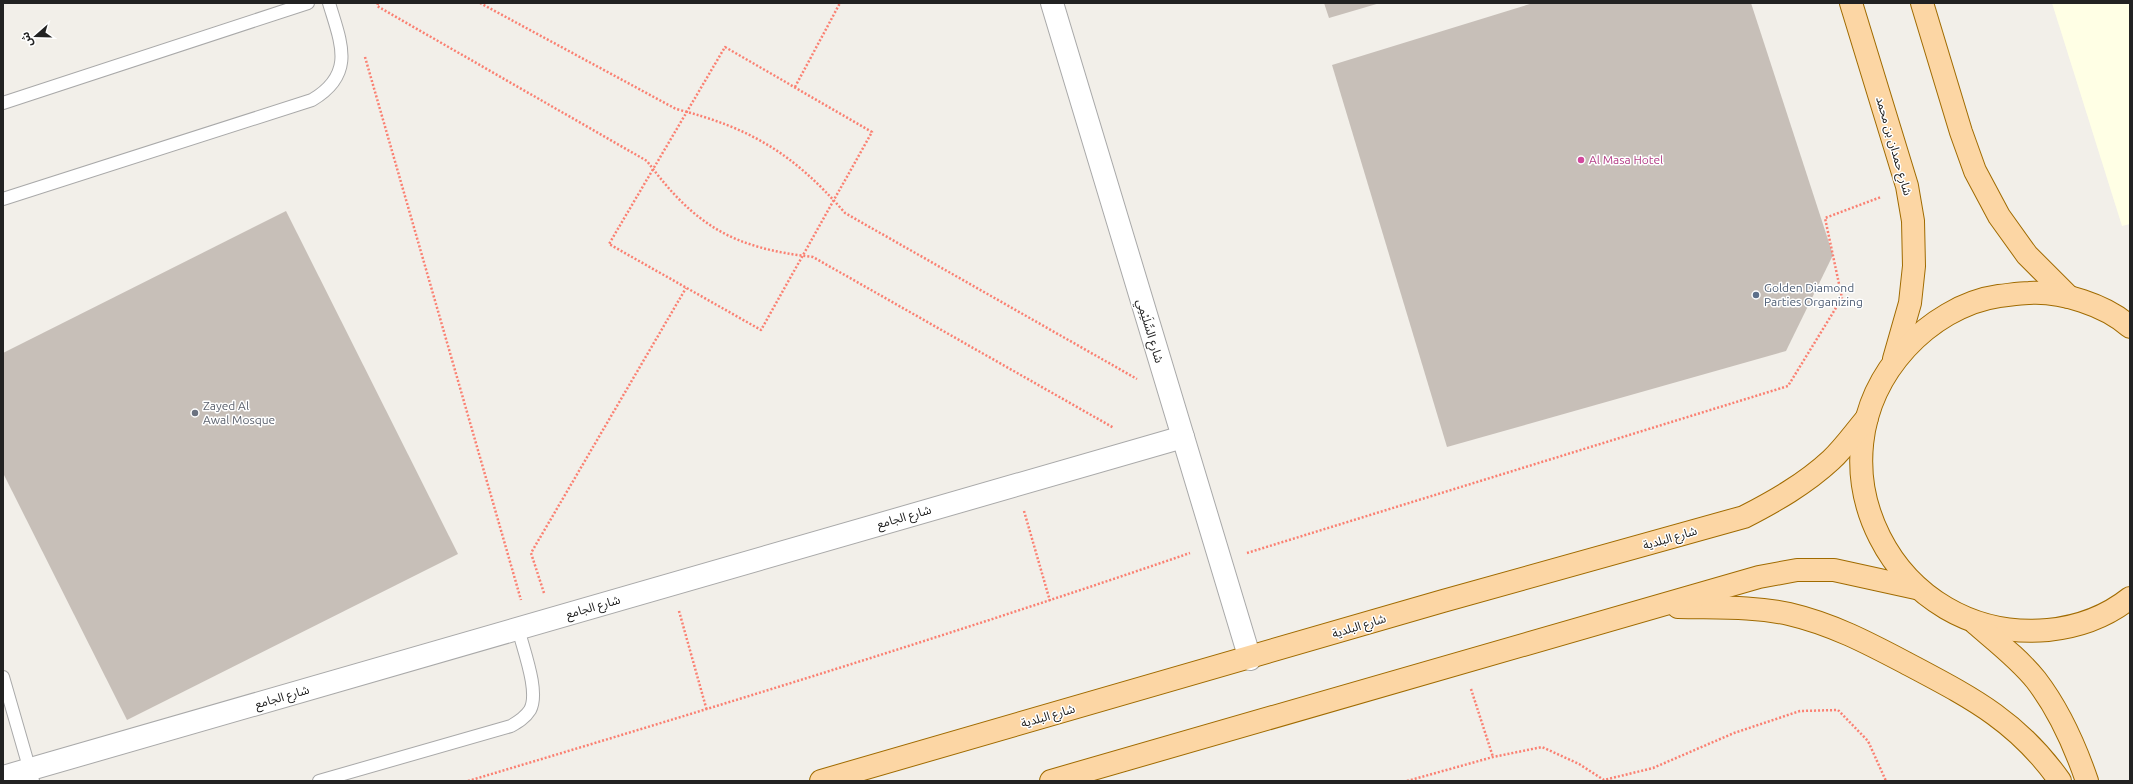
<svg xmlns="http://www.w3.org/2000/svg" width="2133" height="784" viewBox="0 0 2133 784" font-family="Ubuntu,'Noto Sans Arabic',sans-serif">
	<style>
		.education { fill: #ffffe5 }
		.building { fill: #c7bfb8 }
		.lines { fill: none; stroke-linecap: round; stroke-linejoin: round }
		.service-casing { stroke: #a9a9a9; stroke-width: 14 }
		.minor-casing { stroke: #a9a9a9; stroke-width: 24 }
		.primary-casing { stroke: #a06b00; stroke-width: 24 }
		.path { stroke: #fa8072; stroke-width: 2.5; stroke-dasharray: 2 2; stroke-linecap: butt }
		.service { stroke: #fff; stroke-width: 12 }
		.minor { stroke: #fff; stroke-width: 22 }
		.primary { stroke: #fcd6a4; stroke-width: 22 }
		.hotel-dot { fill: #d1479c; stroke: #fff; stroke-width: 1.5 }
		.service-dot { fill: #5c6f8a; stroke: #fff; stroke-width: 1.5 }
		.worship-dot { fill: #6b7280; stroke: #fff; stroke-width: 1.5 }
		.labels { text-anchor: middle; stroke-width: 3; stroke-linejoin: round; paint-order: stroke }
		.street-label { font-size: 12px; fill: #222; stroke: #fff }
		.hotel-label { font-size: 12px; fill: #b23c85; stroke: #fff; text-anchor: start }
		.service-label { font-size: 12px; fill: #4e5e75; stroke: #fff; text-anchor: start }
		.worship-label { font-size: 12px; fill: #5b616d; stroke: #fff; text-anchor: start }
	</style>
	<rect width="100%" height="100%" fill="#f2efe9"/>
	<polygon class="education" points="2052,3 2130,3 2130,224 2122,226"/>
	<g class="building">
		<polygon points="1324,3 1380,3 1329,18"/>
		<polygon points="1533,3 1751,3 1833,255 1786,351 1447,447 1332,65"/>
		<polygon points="286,211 458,554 127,720 3,473 3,353"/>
	</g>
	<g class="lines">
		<g class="service-casing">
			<g id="service">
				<polyline points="3,103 308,3"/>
				<path d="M3,199l309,-99c44,-26 29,-57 17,-97"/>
				<polyline points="3,677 33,781"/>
				<path d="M319,781l192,-55c7,-4 14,-8 19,-16 10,-18 -7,-61 -12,-82"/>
			</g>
		</g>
		<g class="minor-casing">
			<g id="minor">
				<polyline points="1052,3 1250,659"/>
				<polyline points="3,777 1183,437"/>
			</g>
		</g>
		<g class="primary-casing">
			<g id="primary">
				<polyline points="1851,3 1907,186 1913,221 1914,266 1910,303 1894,359"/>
				<polyline points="1922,3 1961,132 1975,171 1999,216 2027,255 2069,297"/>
				<path d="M2130,327c-24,-22 -69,-36 -101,-34 -10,0 -20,2 -30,3 -36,5 -70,27 -93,52 -105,115 -12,296 142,282 30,-3 58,-13 82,-32"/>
				<path d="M1678,607c37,1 75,-1 111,7 43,10 79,29 117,49 64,34 111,57 154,118"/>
				<path d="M1976,624c21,18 43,35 60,56 23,30 39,66 51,101"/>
				<path d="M821,781l622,-180 301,-84c31,-16 61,-33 87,-57 13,-12 24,-28 36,-42"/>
				<polyline points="1051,781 1759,577 1797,570 1834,570 1916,588"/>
			</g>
		</g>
		<g class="path">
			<path d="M378,3l-1,3 270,155c48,65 86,87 166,96l301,171"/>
			<path d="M480,3l196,106c75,19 118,45 169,104l292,166"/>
			<polygon points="725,47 872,132 761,330 609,244"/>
			<polyline points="365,57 521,600"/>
			<polyline points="795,87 840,3"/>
			<polyline points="1024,511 1050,601"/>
			<polyline points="1247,553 1788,386 1842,298 1825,218 1881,197"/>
			<polyline points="544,593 531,553 686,288"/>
			<polyline points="679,611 707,711"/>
			<polyline points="1471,689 1493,757"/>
			<path d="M468,781c242,-72 483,-146 722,-228"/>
			<polyline points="1407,781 1493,757 1542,747 1579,764 1604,780 1653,768 1734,733 1800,711 1838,710 1868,741 1886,781"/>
		</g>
		<use href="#service" class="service"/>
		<use href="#minor" class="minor"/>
		<use href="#primary" class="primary"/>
	</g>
	<circle class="hotel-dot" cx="1581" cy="160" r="4"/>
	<circle class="service-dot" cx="1756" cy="295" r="4"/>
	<circle class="worship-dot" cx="195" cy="413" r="4"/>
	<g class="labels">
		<g class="street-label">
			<text transform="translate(1894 146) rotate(74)" y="4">شارع حمدان بن محمد</text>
			<text transform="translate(1150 331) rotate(73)" y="4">شارع السِّلَيْمِي</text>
			<text transform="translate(904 517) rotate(-16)" y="4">شارع الجامع</text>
			<text transform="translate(1670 538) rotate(-16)" y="4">شارع البلدية</text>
			<text transform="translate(593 607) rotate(-16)" y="4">شارع الجامع</text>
			<text transform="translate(1359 626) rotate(-17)" y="4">شارع البلدية</text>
			<text transform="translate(282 697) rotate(-16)" y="4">شارع الجامع</text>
			<text transform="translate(1048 716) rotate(-16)" y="4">شارع البلدية</text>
		</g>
		<g class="hotel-label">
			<text x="1589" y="164">Al Masa Hotel</text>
		</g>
		<g class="service-label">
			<text x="1764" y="292">Golden Diamond<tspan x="1764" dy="14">Parties Organizing</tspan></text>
		</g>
		<g class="worship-label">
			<text x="203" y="410">Zayed Al<tspan x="203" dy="14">Awal Mosque</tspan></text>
		</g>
	</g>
	<rect width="2133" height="784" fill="none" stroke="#222222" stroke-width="8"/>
	<g transform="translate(36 36) rotate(250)" stroke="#ffffff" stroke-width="3" paint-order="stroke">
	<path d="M0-3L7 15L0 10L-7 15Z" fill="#222222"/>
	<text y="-6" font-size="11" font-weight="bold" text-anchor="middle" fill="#222222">ش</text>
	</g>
</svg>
